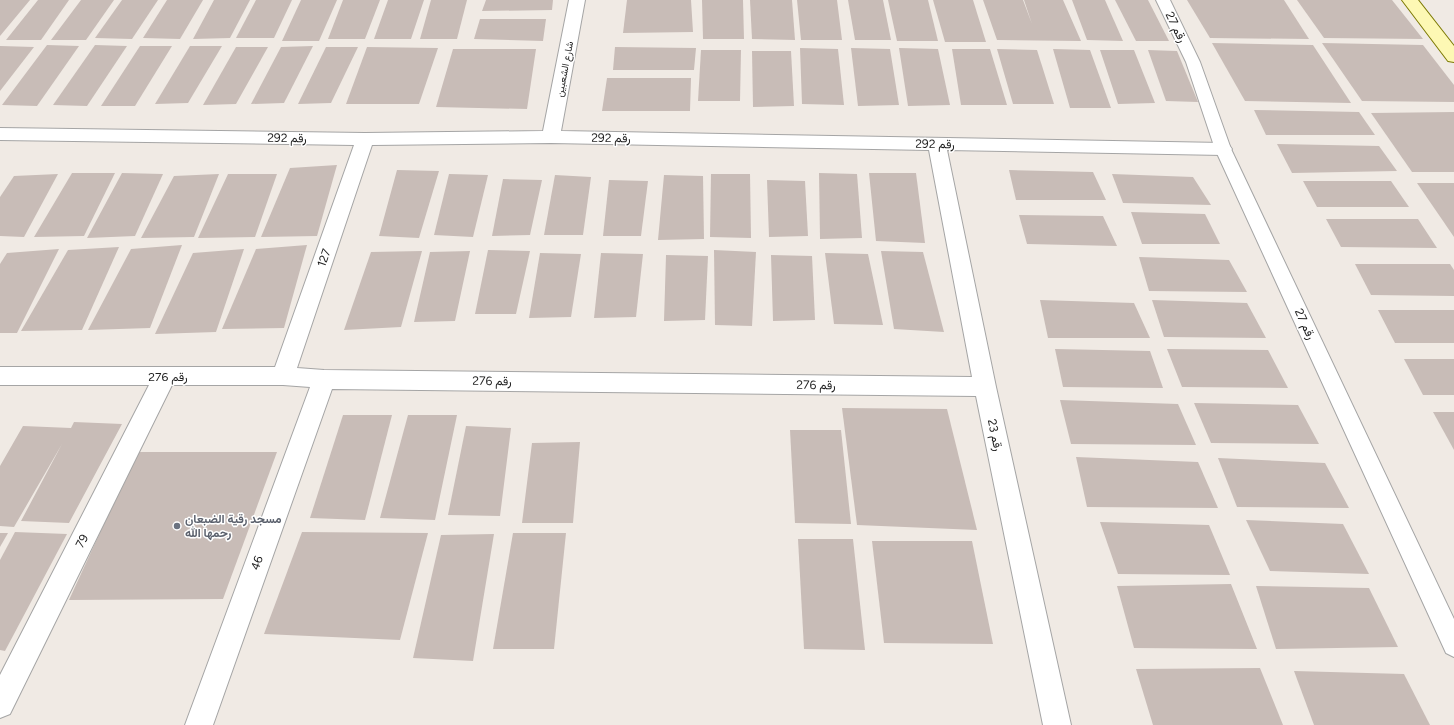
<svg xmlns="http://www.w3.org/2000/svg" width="1454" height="725" viewBox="0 0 1454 725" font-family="Figtree,Vazirmatn,sans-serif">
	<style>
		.building { fill: #c8bcb7 }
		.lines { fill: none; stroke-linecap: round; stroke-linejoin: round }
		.lane-casing { stroke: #a5a5a5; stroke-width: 2 }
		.street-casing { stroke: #a5a5a5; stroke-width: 2 }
		.secondary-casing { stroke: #7b7800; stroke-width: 2 }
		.lane { fill: #fff; fill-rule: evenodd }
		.street { fill: #fff; fill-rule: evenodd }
		.secondary { fill: #fdf8b4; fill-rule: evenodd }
		.worship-dot { fill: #6b7280; stroke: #fff; stroke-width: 1.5 }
		.labels { text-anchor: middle; stroke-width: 3; stroke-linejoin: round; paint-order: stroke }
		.far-street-label { font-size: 10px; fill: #1e1e1e; stroke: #fff }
		.street-label { font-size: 12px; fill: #1e1e1e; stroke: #fff }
		.worship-label { font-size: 12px; font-weight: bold; fill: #5b616d; stroke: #fff; text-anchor: start }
	</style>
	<rect width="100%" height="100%" fill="#f0eae4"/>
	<g class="building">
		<polygon points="0,0 30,0 0,36"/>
		<polygon points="38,0 69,0 41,40 6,40"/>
		<polygon points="81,0 114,0 86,40 51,40"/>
		<polygon points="122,0 158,0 132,39 95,38"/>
		<polygon points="167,0 203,0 180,39 143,38"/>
		<polygon points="214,0 250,0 230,38 193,39"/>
		<polygon points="256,0 292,0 274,38 236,38"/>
		<polygon points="301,0 337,0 319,41 282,41"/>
		<polygon points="343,0 380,0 365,39 328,39"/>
		<polygon points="388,0 424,0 411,39 374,39"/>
		<polygon points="431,0 467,0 457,39 420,39"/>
		<polygon points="486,0 553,0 552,10 482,11"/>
		<polygon points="627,0 691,0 693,32 623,33"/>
		<polygon points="702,0 743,0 744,39 703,39"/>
		<polygon points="750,0 792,0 795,40 752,39"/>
		<polygon points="797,0 837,0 842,40 801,40"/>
		<polygon points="848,0 883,0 891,40 855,40"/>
		<polygon points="888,0 928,0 938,41 897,41"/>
		<polygon points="933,0 973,0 986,42 945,42"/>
		<polygon points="983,0 1023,0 1032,24 1024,0 1063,0 1081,41 997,40"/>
		<polygon points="1072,0 1105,0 1123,41 1087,40"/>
		<polygon points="1115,0 1148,0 1169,41 1136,41"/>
		<polygon points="1187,0 1284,0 1309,39 1210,38"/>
		<polygon points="1297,0 1392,0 1423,39 1324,38"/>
		<polygon points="480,19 546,19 543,41 474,39"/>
		<polygon points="1212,43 1313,45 1351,103 1245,101"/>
		<polygon points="1322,43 1423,45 1454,85 1454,102 1362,101"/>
		<polygon points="47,45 79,46 37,106 2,105"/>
		<polygon points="95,45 127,46 87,106 53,105"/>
		<polygon points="0,46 34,47 0,91"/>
		<polygon points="140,46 172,46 135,106 101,106"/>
		<polygon points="190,46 222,46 188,103 155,104"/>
		<polygon points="313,46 284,103 251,104 281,47"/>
		<polygon points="236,47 268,47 236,104 203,105"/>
		<polygon points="326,47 358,47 331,103 298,104"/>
		<polygon points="367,47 438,48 419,104 346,104"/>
		<polygon points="615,47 696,48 694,70 613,70"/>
		<polygon points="800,48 838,49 844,105 802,104"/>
		<polygon points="851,48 890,49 899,105 858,106"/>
		<polygon points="899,48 938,49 950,105 908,106"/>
		<polygon points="453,49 536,49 527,109 436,107"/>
		<polygon points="952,49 990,49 1007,105 961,105"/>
		<polygon points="997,49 1037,50 1054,104 1013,104"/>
		<polygon points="1053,49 1090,50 1111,108 1070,108"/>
		<polygon points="701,50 741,50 740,101 698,101"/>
		<polygon points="1100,50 1134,50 1155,103 1118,104"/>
		<polygon points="1148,50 1177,51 1198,102 1166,101"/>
		<polygon points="752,51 791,51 794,106 753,107"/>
		<polygon points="607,78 691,78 690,111 602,111"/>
		<polygon points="1254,110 1359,112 1375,135 1266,135"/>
		<polygon points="1454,112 1454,172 1412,172 1371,113"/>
		<polygon points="1277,144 1379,146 1397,171 1292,173"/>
		<polygon points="337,165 317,236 261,237 290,168"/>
		<polygon points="397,170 439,171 419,238 379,236"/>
		<polygon points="1009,170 1093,172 1106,200 1016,200"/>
		<polygon points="72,173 115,173 84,236 34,237"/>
		<polygon points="122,173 163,174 135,236 87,238"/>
		<polygon points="819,173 857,174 862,238 820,239"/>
		<polygon points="869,173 916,173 925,243 876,241"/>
		<polygon points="58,174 24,237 0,236 0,197 14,176"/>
		<polygon points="219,174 194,237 141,238 174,176"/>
		<polygon points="228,174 277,174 255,237 198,238"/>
		<polygon points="449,174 488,175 473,237 434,235"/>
		<polygon points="711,174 750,174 751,238 710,237"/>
		<polygon points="1112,174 1193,177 1211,205 1123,203"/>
		<polygon points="555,175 591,177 583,235 544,235"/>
		<polygon points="664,175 703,176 704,239 658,240"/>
		<polygon points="503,179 542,180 530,235 492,236"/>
		<polygon points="609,180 648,181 641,236 603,236"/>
		<polygon points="767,180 805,181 808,236 769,237"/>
		<polygon points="1303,181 1391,181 1409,207 1317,207"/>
		<polygon points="1417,183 1454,183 1454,237"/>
		<polygon points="1131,212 1205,214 1220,244 1142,244"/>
		<polygon points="1019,215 1103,216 1117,246 1027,244"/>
		<polygon points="1326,219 1418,219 1437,248 1341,247"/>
		<polygon points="182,245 150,328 88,330 131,249"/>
		<polygon points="307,245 284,328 222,329 256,249"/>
		<polygon points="119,247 82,330 21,331 68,250"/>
		<polygon points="59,249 17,333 0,333 0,264 7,253"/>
		<polygon points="244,249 216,332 155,334 193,253"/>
		<polygon points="488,250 530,251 516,314 475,314"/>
		<polygon points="714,250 756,252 752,326 715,325"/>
		<polygon points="422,251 401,327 344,330 371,252"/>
		<polygon points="470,251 455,321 414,322 430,252"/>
		<polygon points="881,251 923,252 944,332 894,329"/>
		<polygon points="540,253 581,254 571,317 529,318"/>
		<polygon points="601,253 643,254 636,317 594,318"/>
		<polygon points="825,253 868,254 883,325 834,324"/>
		<polygon points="666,255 708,256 705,320 664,321"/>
		<polygon points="771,255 812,256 815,320 773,321"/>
		<polygon points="1139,257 1229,260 1247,292 1149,291"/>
		<polygon points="1355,264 1450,264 1454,270 1454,296 1371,295"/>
		<polygon points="1040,300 1134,303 1150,338 1048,338"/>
		<polygon points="1152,300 1247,303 1266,338 1164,337"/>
		<polygon points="1378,310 1454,310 1454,343 1395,343"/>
		<polygon points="1055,349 1150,351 1163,388 1063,387"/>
		<polygon points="1167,349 1268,350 1288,388 1182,387"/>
		<polygon points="1404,359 1454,359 1454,395 1423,395"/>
		<polygon points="1060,400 1178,404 1196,445 1071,444"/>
		<polygon points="1194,403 1298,405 1319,444 1211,443"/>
		<polygon points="842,408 947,409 977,530 857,525"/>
		<polygon points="1433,412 1454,412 1454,450"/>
		<polygon points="343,415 392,415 365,520 310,518"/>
		<polygon points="408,415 457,415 435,520 380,518"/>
		<polygon points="74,422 122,424 69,523 21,521 62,444 14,527 0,526 0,466 23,426 71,428"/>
		<polygon points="466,426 511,428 500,516 448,515"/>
		<polygon points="790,430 841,430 851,524 795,523"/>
		<polygon points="580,442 573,523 522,523 532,443"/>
		<polygon points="137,452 277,452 223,599 69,600"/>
		<polygon points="1076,457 1198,462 1218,508 1087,507"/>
		<polygon points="1218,458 1325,463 1349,508 1237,507"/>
		<polygon points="1246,520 1343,524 1369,574 1270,571"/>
		<polygon points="1100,522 1209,525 1230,575 1118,574"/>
		<polygon points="15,532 67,534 5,651 0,650 0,560"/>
		<polygon points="302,532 428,533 400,640 264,634"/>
		<polygon points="0,533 8,533 0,547"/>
		<polygon points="513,533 566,533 554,649 493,649"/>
		<polygon points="494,534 473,661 413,658 441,535"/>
		<polygon points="798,539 853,539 865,650 804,649"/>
		<polygon points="872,541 972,541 993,644 884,643"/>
		<polygon points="1231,584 1257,649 1134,648 1117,586"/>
		<polygon points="1256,586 1369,588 1398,647 1276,649"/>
		<polygon points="1260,668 1283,725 1153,725 1136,669"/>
		<polygon points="1294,671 1404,674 1430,725 1314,725"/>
	</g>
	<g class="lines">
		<g class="lane-casing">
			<polygon id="lane" points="1156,0 1170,0 1200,62 1231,149 1454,619 1454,657 1446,653 1215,149 1186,62"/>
		</g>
		<g class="street-casing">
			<path id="street" d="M569,0h16l-24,131 662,12 6,2 3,4 -3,4 -6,2 -276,-5 49,237 75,338h-28l-67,-329 -644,-7 -119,336h-28l125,-338 -27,-2h-111l-162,329 -10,4v-43l149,-290h-149v-18h275l79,-222 -354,-5v-12l365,5 178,-2zM551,143l378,7 43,227 -648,-7 -27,-2 75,-223z"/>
		</g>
		<g class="secondary-casing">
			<polygon id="secondary" points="1402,0 1418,0 1454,46 1454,62 1448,61"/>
		</g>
		<use href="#lane" class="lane"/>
		<use href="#street" class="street"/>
		<use href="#secondary" class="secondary"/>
	</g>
	<circle class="worship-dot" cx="177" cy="526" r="4"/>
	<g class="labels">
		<g class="far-street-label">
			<text transform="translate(564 69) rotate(-79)" y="4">شارع الشعبين</text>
		</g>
		<g class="street-label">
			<text transform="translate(1176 27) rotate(64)" y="4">رقم 27</text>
			<text transform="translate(287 138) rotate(1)" y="4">رقم 292</text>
			<text transform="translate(611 138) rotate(1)" y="4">رقم 292</text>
			<text transform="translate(935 144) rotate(1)" y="4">رقم 292</text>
			<text transform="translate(324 258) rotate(-71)" y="4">127</text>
			<text transform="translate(1305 324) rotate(65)" y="4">رقم 27</text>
			<text x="168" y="381">رقم 276</text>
			<text transform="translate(492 381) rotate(1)" y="4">رقم 276</text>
			<text transform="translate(816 385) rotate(1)" y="4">رقم 276</text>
			<text transform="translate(995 435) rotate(78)" y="4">رقم 23</text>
			<text transform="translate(82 541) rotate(-63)" y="4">79</text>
			<text transform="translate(257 563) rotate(-70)" y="4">46</text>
		</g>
		<g class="worship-label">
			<text x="185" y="523">مسجد رقية الضبعان<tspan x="185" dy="14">رحمها الله</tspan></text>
		</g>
	</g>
</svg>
